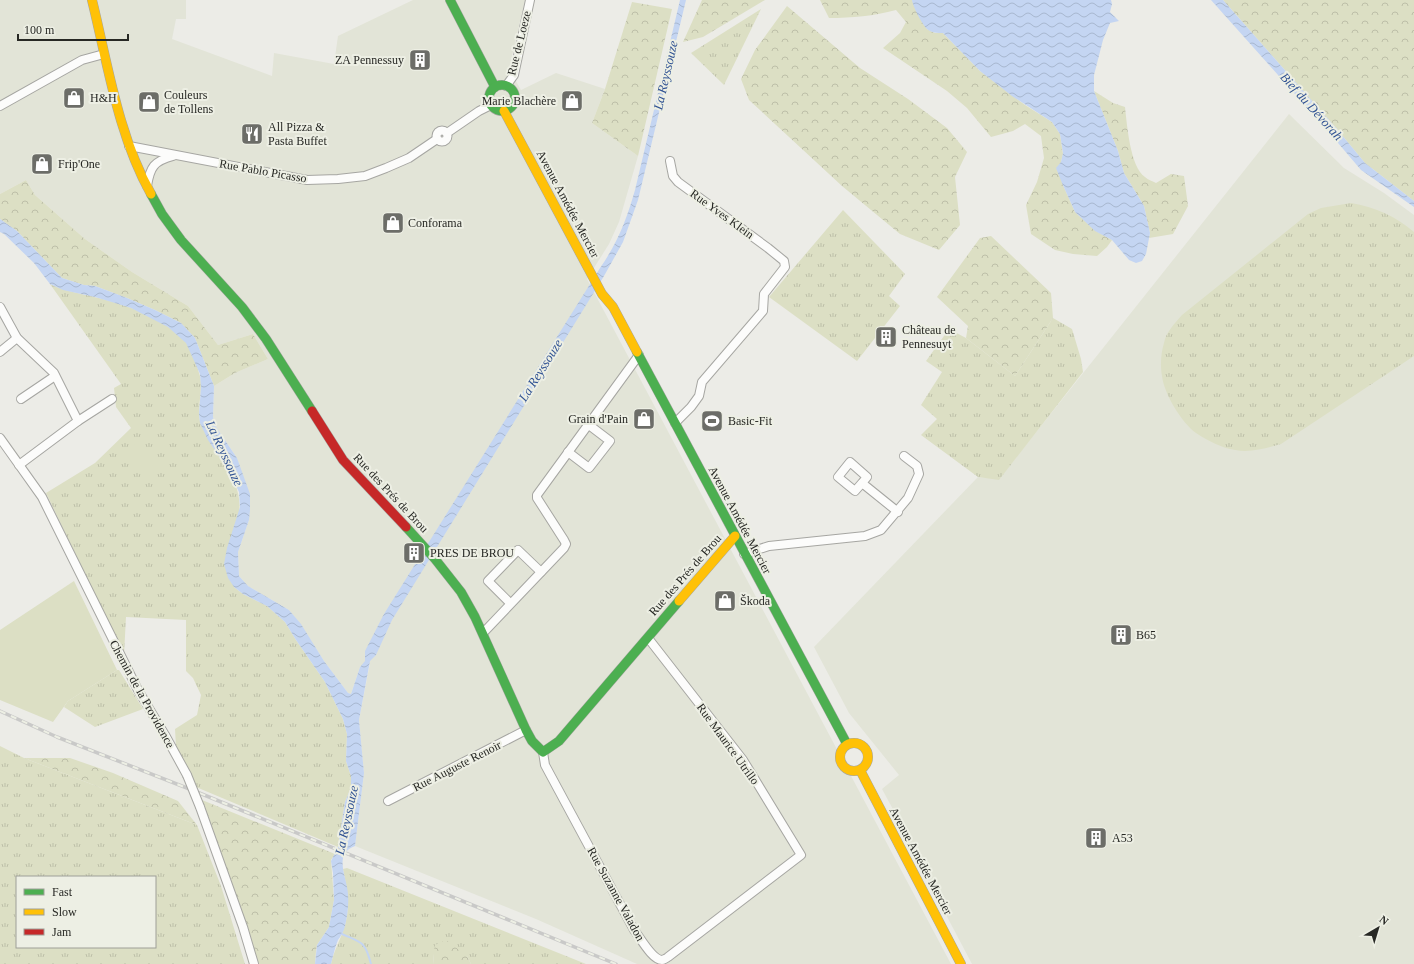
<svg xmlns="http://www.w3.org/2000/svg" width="1414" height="964" viewBox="0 0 1414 964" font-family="Georgia,serif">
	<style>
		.built { fill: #e2e4d7 }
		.grass { fill: url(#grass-tufts); fill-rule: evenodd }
		.forest { fill: url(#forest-crowns) }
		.garden { fill: #dcdfc4 }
		.water { fill: url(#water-waves) }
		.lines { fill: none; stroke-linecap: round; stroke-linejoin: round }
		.stream { stroke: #c4d5f2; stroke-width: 2 }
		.street-casing { stroke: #a6a6a2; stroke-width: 10 }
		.fast-casing { stroke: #a6a6a2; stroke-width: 10 }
		.slow-casing { stroke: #a6a6a2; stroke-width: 10 }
		.jam-casing { stroke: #a6a6a2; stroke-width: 10 }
		.street { stroke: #fcfcfb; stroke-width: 8 }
		.fast { stroke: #4caf50; stroke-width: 9 }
		.slow { stroke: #ffc107; stroke-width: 9 }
		.jam { stroke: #c62828; stroke-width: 9 }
		.rail-casing { stroke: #c9c9c8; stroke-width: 3.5 }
		.rail { stroke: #edefe4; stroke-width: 2; stroke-dasharray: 6; stroke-linecap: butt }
		.street-bridge-casing { stroke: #a6a6a2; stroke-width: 10; stroke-linecap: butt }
		.street-bridge { stroke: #fcfcfb; stroke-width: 8 }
		.labels { text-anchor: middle; stroke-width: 4; stroke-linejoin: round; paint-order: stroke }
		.street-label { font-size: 12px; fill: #272824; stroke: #edefe4 }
		.poi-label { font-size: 12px; fill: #272824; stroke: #edefe4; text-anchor: start }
		.water-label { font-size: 13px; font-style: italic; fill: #305293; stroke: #edefe4 }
	</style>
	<defs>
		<pattern id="grass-tufts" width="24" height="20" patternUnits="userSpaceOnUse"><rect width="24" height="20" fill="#dcdfc4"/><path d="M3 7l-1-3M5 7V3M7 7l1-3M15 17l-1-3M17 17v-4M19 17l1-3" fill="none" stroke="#bdbfa8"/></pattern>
		<pattern id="forest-crowns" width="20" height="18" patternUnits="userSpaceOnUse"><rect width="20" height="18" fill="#dcdfc4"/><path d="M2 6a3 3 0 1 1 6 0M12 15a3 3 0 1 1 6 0" fill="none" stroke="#bdbfa8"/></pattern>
		<pattern id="water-waves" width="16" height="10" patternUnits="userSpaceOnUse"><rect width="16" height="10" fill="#c4d5f2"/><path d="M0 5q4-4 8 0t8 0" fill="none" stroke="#a8b7cf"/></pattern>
	</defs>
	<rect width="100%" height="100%" fill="#ecece7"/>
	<g class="built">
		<polygon points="0,0 186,0 186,19 176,19 172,39 272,76 274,53 334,64 338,36 413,0 525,0 509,69 521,90 556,73 605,89 592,123 638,156 619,222 609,244 587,279 951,964 637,964 536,919 355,846 364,773 359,720 370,663 360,667 351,694 348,693 324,661 301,625 289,610 248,586 239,576 238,552 249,520 237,458 216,427 213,417 214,386 235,373 268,359 253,334 218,345 188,306 132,272 85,239 35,195 26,180 0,194"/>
		<polygon points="1289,114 1344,168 1384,193 1414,215 1414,964 972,964 894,816 895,813 882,789 899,775 849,713 814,647 978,477 999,479"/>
	</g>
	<g class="grass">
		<polygon points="761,9 724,85 691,53"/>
		<path d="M1351,203c24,4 44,13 63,29v124l-133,88c-15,4 -30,9 -46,6 -13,-2 -27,-9 -39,-17 -14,-10 -32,-39 -34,-57 -2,-10 -1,-24 2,-33 2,-11 11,-20 18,-28l126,-101 13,-6z"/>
		<polygon points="843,210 905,274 889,296 900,306 857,361 769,297"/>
		<path d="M50,284c15,7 29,9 44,13 29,6 72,22 92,45 5,6 11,23 13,31 6,16 -4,36 2,51 13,31 46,58 37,93l-4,70 9,7 24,12 18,16 11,18 29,42 18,37 4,15 -1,27 5,15v12l-6,14 -7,45 -142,-60 -20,-40 -1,-18 22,-14 4,-20 -8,-17 -7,-7v-51l-60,-3 -2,38 -78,-162 49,-30 36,-35 -15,-21 -2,-19 7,-4z"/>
		<polygon points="1053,318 1072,329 1081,359 1083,372 999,480 978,477 921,435 937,419 921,405 942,372 926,361 949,329 966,338 1015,376"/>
		<polygon points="117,670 119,670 143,709 95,727 64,707 68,701"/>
		<path d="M0,746l24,12 173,67 24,61 24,78h-245zM17,877h138v70h-138z"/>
		<path d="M347,868l239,96h-115l-4,-8 -34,-2 1,10h-103c3,-14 9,-23 13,-36 7,-20 3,-40 -1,-59z"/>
	</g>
	<g class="forest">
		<polygon points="702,0 765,0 703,37 683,42"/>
		<path d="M820,0h92l15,29 8,4h8l37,38 45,34 27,17 8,12 3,20 -2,8 1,21 13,29 21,19 16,9 -5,7 -10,9 -24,-2 -18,-4 -24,-16 -5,-29 11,-23 7,-24 -3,-22 -16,-12 -12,7 -22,6 -24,-29 -20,-17 -64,-43 17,-15 6,-11 -10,-12c-22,6 -44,8 -67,8z"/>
		<polygon points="1223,0 1414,0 1414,201 1365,163 1336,128"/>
		<polygon points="632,2 672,9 638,156 592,123 605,89"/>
		<polygon points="787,6 860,68 908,99 947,128 967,152 955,177 960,225 939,250 900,234 842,186 749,100 741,79 755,50"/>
		<path d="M1094,91l19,12 12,4c2,17 5,60 20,70 3,3 8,4 11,6l15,-9 13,2 4,30 -15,28 -24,4 1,-5 -6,-27 -20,-33 -6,-22z"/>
		<polygon points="26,180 35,195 85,239 132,272 188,306 218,345 253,334 268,359 235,373 214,386 195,338 181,323 155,310 127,298 95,286 84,285 62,278 17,231 0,219 0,194"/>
		<polygon points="991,236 1051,293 1053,318 1015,376 966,338 968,326 937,297 980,238"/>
		<polygon points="24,758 70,758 113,773 178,801 197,825"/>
		<polygon points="202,800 335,854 331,860 334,900 329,927 317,945 316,951 315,964 259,964"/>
		<polygon points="446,940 467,956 471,964 434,964 433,954 435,945"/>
	</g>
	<g class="garden">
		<polygon points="134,444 158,469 145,479 122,456"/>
		<polygon points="74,581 117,670 68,701 53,722 0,700 0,630"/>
	</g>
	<g class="water">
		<path d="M680,0h6l-48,200 -15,42 -19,34 -212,344 -16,35 -6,6 -11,59 5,53 -9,73c-23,8 -7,33 -7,49 1,10 -1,22 -3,31 -1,5 -4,10 -7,14 -3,7 -5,16 -7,24h-16l2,-19 12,-18 5,-27 -1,-27 -2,-12 7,-14 7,-45 6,-14v-12l-5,-15 1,-27 -4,-15 -18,-37 -29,-42 -11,-18 -18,-16 -24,-12 -9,-7 -6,-9 -4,-14 3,-16 13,-41 -1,-15 -12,-24 -19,-28 -8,-17 -1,-9 2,-27 -1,-13 -14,-31 -18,-16 -37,-19 -16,-5 -20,-6 -32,-7 -13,-6 -16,-21 -30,-29 -4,-2v-13l17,12 45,47 22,7 11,1 32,12 28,12 26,13 14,15 19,48 -1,31 3,10 21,31 13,36v16l-1,10 -11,32 1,24 9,10 41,24 12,14 23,37 24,32 3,1 9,-27 5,-6v-10l19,-37 216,-346c18,-26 26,-47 35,-78z"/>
		<path d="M912,0h199l1,4 -2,8 9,9 -9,2 -7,17 -9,35v16l24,60 6,22 20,33 6,27 -4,21 -4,7 -6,2 -7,-3 -17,-20 -17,-9 -20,-19 -13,-29 -6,-15 5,-6 2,-9 -3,-19 -8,-12 -40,-26 -32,-25 -37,-38c-5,0 -12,0 -16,-4 -5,-5 -14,-22 -15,-29z"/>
		<polygon points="1211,0 1223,0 1336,128 1365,163 1414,201 1414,207 1361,170 1327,130"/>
	</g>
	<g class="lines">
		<path class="stream" d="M342,934c20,9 23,7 29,30"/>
		<g class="street-casing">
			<g id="street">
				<polyline points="506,86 514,75 530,0"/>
				<polyline points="0,106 82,60 104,54"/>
				<circle cx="442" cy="136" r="5.5"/>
				<polyline points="447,133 479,111 491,105"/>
				<polyline points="129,146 307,180 338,179 365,176 386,168 409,158 437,139"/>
				<polyline points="670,161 673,176 678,182 768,248 784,261 785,267 764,294 763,311 702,382 699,396 691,407 675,423"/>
				<path d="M147,186c3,-19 7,-25 26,-30"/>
				<polyline points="0,307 17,338 54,373 78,421 19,465"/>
				<polyline points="0,352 17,338"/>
				<polyline points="21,399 55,376"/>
				<polyline points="78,421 112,399"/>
				<polyline points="0,438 42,497 138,690 165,735 187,775"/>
				<polyline points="568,452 589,468 610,441 589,425"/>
				<polyline points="862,483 855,491 838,477 850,462 867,477 862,483 898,512"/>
				<polyline points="744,554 769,546 865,536 881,530 908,498 919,474 917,466 904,456"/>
				<polyline points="510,603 488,581 518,550 541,572"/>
				<polyline points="483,633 564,548 566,544 564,540 537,498 537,495 639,355"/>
				<path d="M543,752l2,13 89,165c6,7 18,30 28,30 1,0 5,-2 6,-3l133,-102 -58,-95 -95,-122"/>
				<polyline points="388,801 526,730"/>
				<polyline points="200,807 243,927 254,964"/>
			</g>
		</g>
		<g class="fast-casing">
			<g id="fast">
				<polyline points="450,0 495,87"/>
				<circle cx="502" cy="98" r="13"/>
				<polyline points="151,194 162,214 181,240 242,307 266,339 312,411"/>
				<polyline points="637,352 847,744"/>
				<polyline points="406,527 435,559 461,592 475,617 526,730 532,741 543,752 559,741 679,601"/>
			</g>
		</g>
		<g class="slow-casing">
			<g id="slow">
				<path d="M92,0c16,65 26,135 59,194"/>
				<polyline points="504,111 602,294 613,307 637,352"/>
				<polyline points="679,601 735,536"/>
				<circle cx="854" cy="757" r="14"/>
				<polyline points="860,770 961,964"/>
			</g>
		</g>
		<g class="jam-casing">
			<polyline id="jam" points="312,411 343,460 406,527"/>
		</g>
		<use href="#street" class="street"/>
		<use href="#fast" class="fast"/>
		<use href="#slow" class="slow"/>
		<use href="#jam" class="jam"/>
		<g class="rail-casing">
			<polyline id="rail" points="0,711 57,737 192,790 616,964"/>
		</g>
		<use href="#rail" class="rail"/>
		<g class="street-bridge-casing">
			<polyline id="street-bridge" points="187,775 200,807"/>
		</g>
		<use href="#street-bridge" class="street-bridge"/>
	</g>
	<defs>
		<g id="building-square" transform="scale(1.15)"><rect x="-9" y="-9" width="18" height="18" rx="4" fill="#6c6d68" stroke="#edefe4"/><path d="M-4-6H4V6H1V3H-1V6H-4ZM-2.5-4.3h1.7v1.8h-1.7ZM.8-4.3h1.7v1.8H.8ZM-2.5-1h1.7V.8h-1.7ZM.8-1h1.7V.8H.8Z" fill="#fff"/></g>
		<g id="shop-square" transform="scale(1.15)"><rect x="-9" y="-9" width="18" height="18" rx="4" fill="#6c6d68" stroke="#edefe4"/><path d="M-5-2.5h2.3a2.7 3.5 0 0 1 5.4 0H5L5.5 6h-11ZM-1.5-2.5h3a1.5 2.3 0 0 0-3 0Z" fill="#fff"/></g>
		<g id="restaurant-square" transform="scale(1.15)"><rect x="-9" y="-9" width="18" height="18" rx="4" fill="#6c6d68" stroke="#edefe4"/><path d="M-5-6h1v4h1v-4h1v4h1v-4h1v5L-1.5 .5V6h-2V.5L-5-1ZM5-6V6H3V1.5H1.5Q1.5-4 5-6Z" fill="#fff"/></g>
		<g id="stadium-square" transform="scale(1.15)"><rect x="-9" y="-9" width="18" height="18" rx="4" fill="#6c6d68" stroke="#edefe4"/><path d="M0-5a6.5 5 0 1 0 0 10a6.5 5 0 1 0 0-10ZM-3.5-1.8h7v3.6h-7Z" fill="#fff"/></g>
	</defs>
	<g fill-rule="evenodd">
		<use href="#building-square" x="420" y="60"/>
		<use href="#shop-square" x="74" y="98"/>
		<use href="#shop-square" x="572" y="101"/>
		<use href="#shop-square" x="149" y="102"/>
		<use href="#restaurant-square" x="252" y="134"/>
		<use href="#shop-square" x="42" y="164"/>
		<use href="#shop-square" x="393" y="223"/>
		<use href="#building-square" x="886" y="337"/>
		<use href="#shop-square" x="644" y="419"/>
		<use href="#stadium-square" x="712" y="421"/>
		<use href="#building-square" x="414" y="553"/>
		<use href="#shop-square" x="725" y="601"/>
		<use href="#building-square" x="1121" y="635"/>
		<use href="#building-square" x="1096" y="838"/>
	</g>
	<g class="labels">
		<g class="street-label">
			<text transform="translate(519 43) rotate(-76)" y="4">Rue de Loeze</text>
			<text transform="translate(263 171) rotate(10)" y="4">Rue Pablo Picasso</text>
			<text transform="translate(568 204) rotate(62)" y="4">Avenue Amédée Mercier</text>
			<text transform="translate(722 214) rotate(36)" y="4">Rue Yves Klein</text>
			<text transform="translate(391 493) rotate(47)" y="4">Rue des Prés de Brou</text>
			<text transform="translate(740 520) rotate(62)" y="4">Avenue Amédée Mercier</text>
			<text transform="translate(685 575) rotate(-49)" y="4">Rue des Prés de Brou</text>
			<text transform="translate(142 694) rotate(61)" y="4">Chemin de la Providence</text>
			<text transform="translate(728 744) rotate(54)" y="4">Rue Maurice Utrillo</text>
			<text transform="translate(457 766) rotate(-27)" y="4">Rue Auguste Renoir</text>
			<text transform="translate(921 861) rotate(62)" y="4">Avenue Amédée Mercier</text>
			<text transform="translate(616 894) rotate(61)" y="4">Rue Suzanne Valadon</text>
		</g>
		<g class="poi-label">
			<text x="404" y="64" text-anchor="end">ZA Pennessuy</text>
			<text x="164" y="99">Couleurs<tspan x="164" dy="14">de Tollens</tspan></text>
			<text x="90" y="102">H&amp;H</text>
			<text x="556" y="105" text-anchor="end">Marie Blachère</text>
			<text x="268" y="131">All Pizza &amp;<tspan x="268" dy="14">Pasta Buffet</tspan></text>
			<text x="58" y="168">Frip'One</text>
			<text x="408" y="227">Conforama</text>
			<text x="902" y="334">Château de<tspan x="902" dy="14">Pennesuyt</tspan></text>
			<text x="628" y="423" text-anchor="end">Grain d'Pain</text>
			<text x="728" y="425">Basic-Fit</text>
			<text x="430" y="557">PRES DE BROU</text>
			<text x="740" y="605">Škoda</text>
			<text x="1136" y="639">B65</text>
			<text x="1112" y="842">A53</text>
		</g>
		<g class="water-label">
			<text transform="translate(665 75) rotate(-77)" y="5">La Reyssouze</text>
			<text transform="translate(1312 106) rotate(48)" y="5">Bief du Dévorah</text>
			<text transform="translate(540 370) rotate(-58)" y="5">La Reyssouze</text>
			<text transform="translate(225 453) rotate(65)" y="5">La Reyssouze</text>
			<text transform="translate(346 820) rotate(-78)" y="5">La Reyssouze</text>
		</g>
	</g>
	<rect x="16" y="876" width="140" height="72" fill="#edefe4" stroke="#9e9f97"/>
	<rect x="24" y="889" width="20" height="6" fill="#4caf50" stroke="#9e9f97"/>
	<text x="52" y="896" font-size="12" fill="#272824">Fast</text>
	<rect x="24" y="909" width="20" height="6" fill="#ffc107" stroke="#9e9f97"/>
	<text x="52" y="916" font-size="12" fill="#272824">Slow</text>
	<rect x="24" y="929" width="20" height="6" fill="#c62828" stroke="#9e9f97"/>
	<text x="52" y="936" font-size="12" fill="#272824">Jam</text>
	<g transform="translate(1378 928) rotate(38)" stroke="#edefe4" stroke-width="3" paint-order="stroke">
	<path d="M0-3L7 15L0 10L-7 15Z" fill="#272824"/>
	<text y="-6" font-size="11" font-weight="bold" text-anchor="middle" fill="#272824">N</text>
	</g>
	<path d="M18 34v6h110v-6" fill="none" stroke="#272824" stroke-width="2"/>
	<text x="24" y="34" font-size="12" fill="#272824" stroke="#edefe4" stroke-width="3" paint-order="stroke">100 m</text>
</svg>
